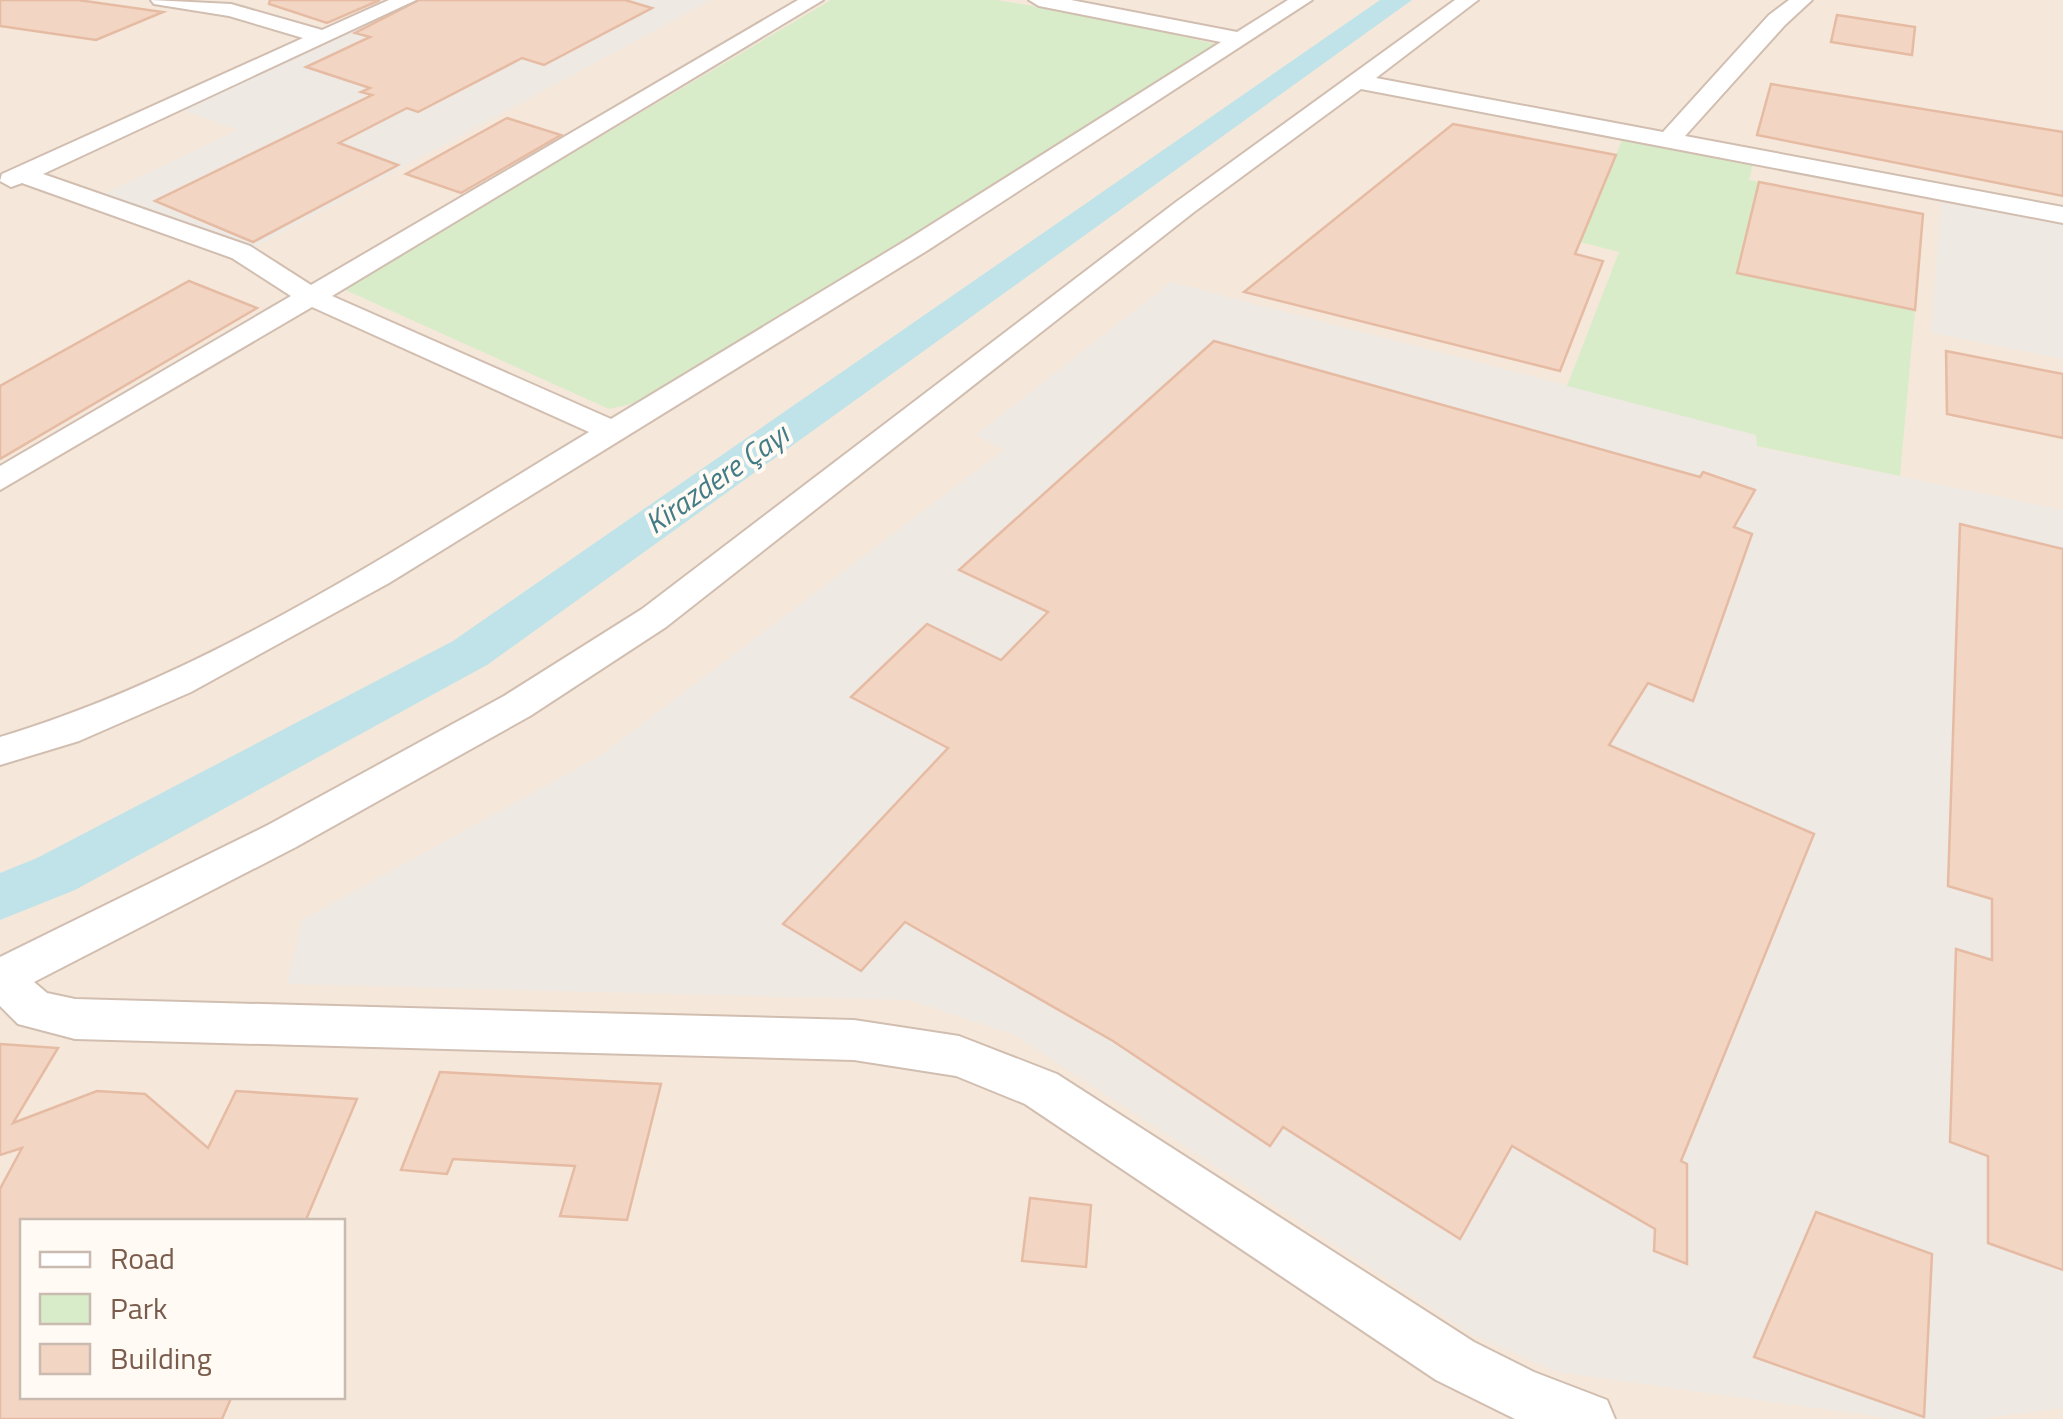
<svg xmlns="http://www.w3.org/2000/svg" width="2063" height="1419" viewBox="0 0 2063 1419" font-family="'Titillium Web',sans-serif">
	<style>
		.residential { fill: #f5e8da; fill-rule: evenodd }
		.industrial { fill: #efe9e4 }
		.green { fill: #d8ecc9 }
		.lines { fill: none; stroke-linecap: round; stroke-linejoin: round }
		.river { fill: #bfe3e8; fill-rule: evenodd }
		.building { fill: #f3d5c3; stroke: #e6bba3; stroke-width: 2.5 }
		.minor-casing { stroke: #d1beb0; stroke-width: 4 }
		.minor { fill: #fff; fill-rule: evenodd }
		.labels { text-anchor: middle; stroke-width: 8; stroke-linejoin: round; paint-order: stroke }
		.water-label { font-size: 30px; font-style: italic; fill: #437c86; stroke: #fffaf3 }
	</style>
	<rect width="100%" height="100%" fill="#fdf6ec"/>
	<path class="residential" d="M0,0h2063v1419h-2063zM22,1222h320v174h-320z"/>
	<g class="industrial">
		<polygon points="421,0 711,0 255,247 104,194 237,130 182,110"/>
		<polygon points="1941,202 2063,225 2063,359 1931,333"/>
		<polygon points="1171,282 1756,435 1758,447 2063,510 2063,1408 1977,1419 1894,1419 1557,1372 1471,1334 1015,1035 910,1000 287,984 302,920 598,757 1004,450 976,435"/>
	</g>
	<g class="green">
		<polygon points="831,0 997,0 1094,16 1215,44 894,251 645,401 609,409 343,289"/>
		<polygon points="1623,138 1753,164 1749,180 1759,182 1737,273 1915,310 1900,476 1757,446 1756,435 1567,386 1619,252 1580,242"/>
	</g>
	<g class="lines">
		<polygon class="river" points="1380,0 1412,0 487,665 75,890 0,920 0,873 37,858 453,641"/>
	</g>
	<g class="building">
		<polygon points="0,0 78,0 163,12 96,40 0,26"/>
		<polygon points="270,0 380,0 327,23 269,4"/>
		<polygon points="419,0 625,0 652,8 544,65 522,58 418,112 407,108 339,143 398,165 253,242 155,201 372,95 361,92 370,88 306,67 370,37 355,33"/>
		<polygon points="1837,15 1915,27 1912,55 1831,42"/>
		<polygon points="1771,84 2063,132 2063,196 1757,135"/>
		<polygon points="507,118 561,135 461,193 406,174"/>
		<polygon points="1453,124 1616,155 1575,254 1603,261 1560,371 1244,292"/>
		<polygon points="1759,182 1923,214 1915,310 1737,273"/>
		<polygon points="189,281 257,308 0,459 0,386"/>
		<polygon points="1214,341 1700,477 1703,472 1755,490 1734,527 1752,534 1693,701 1648,683 1609,745 1814,834 1681,1161 1687,1164 1687,1264 1654,1251 1655,1229 1512,1146 1460,1239 1283,1127 1270,1146 1113,1041 905,922 861,971 783,924 948,748 851,697 927,624 1001,660 1048,612 959,570"/>
		<polygon points="1946,351 2063,374 2063,438 1947,414"/>
		<polygon points="1960,524 2063,549 2063,1270 1988,1243 1988,1156 1950,1142 1956,949 1992,960 1992,899 1948,886"/>
		<polygon points="0,1044 58,1048 13,1123 97,1091 145,1094 208,1148 236,1091 357,1099 305,1222 22,1222 22,1396 232,1396 222,1419 0,1419 0,1189 22,1148 0,1155"/>
		<polygon points="440,1072 661,1084 627,1220 560,1216 575,1166 453,1159 447,1174 401,1170"/>
		<polygon points="1030,1198 1091,1205 1086,1267 1022,1261"/>
		<polygon points="1816,1212 1932,1254 1924,1417 1754,1357"/>
	</g>
	<g class="lines">
		<g class="minor-casing">
			<g id="minor">
				<path d="M151,0l80,4 91,26 67,-30h27l-373,174 207,72 61,39 487,-285h25l-491,296 279,123 299,-181 311,-196 -182,-36 -10,-6h42l166,32 51,-32h24l-384,250 -539,333 -198,109 -112,49 -79,24v-28c211,-63 402,-192 589,-305l-277,-125 -312,183v-24l291,-170 -59,-38 -210,-75 -11,4 -11,-6 2,-7 301,-136 -74,-22 -75,-12z"/>
				<polygon points="1455,0 1478,0 1376,78 1663,132 1769,15 1789,0 1812,0 1785,25 1685,136 2063,207 2063,223 1361,89 1194,212 666,627 530,716 296,847 34,982 47,993 75,999 854,1020 959,1036 1057,1074 1474,1342 1534,1372 1607,1400 1615,1419 1515,1419 1436,1380 1025,1104 956,1076 854,1060 75,1039 18,1024 0,1006 0,957 268,825 504,696 642,609 1176,202"/>
			</g>
		</g>
		<use href="#minor" class="minor"/>
	</g>
	<g class="labels">
		<g class="water-label">
			<text transform="translate(717 479) rotate(-35)" y="10">Kirazdere Çayı</text>
		</g>
	</g>
	<rect x="20" y="1219" width="325" height="180" fill="#fffaf3" stroke="#cabbb1" stroke-width="2.5"/>
	<rect x="40" y="1252" width="50" height="15" fill="#ffffff" stroke="#cabbb1" stroke-width="2.5"/>
	<text x="110" y="1269" font-size="30" fill="#7a5c4d">Road</text>
	<rect x="40" y="1294" width="50" height="30" fill="#d8ecc9" stroke="#cabbb1" stroke-width="2.5"/>
	<text x="110" y="1319" font-size="30" fill="#7a5c4d">Park</text>
	<rect x="40" y="1344" width="50" height="30" fill="#f3d5c3" stroke="#cabbb1" stroke-width="2.5"/>
	<text x="110" y="1369" font-size="30" fill="#7a5c4d">Building</text>
</svg>
